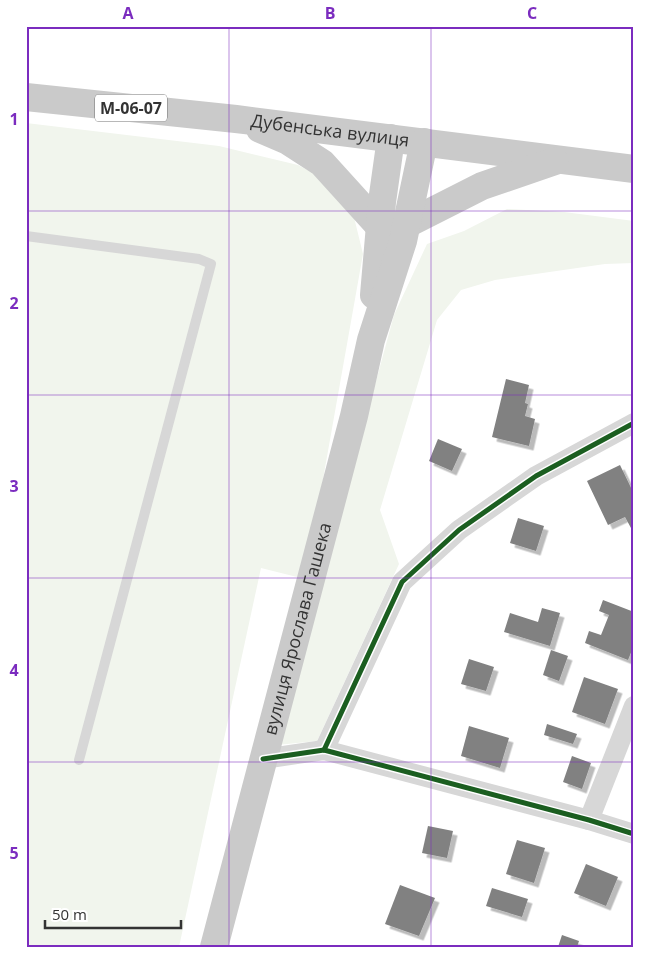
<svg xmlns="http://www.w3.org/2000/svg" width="660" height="973" viewBox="0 0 660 973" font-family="'Open Sans',sans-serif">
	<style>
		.green { fill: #f1f5ed }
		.building { fill: #818181; filter: url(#shadow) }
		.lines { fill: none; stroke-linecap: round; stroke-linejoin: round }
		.service { stroke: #d7d7d7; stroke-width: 10 }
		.minor { stroke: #d7d7d7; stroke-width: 20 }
		.primary { stroke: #cacaca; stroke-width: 28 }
		.cycleway-casing { stroke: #fff; stroke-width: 8 }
		.cycleway { stroke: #1b5e20; stroke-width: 5 }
		.grid { fill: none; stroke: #7b2cbf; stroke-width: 1; stroke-opacity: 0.55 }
		.labels { text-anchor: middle; stroke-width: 5; stroke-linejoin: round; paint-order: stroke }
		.shield { fill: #fff; stroke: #707070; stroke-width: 1 }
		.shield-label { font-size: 16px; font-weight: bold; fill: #333 }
		.street-label { font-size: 18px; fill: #333; stroke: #fff }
		.neatline { fill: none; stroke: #7b2cbf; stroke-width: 2 }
		.grid-label { font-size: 16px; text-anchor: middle; font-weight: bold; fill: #7b2cbf }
	</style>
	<defs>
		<filter id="shadow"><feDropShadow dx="4.5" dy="4.5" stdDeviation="0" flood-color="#0004"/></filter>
	</defs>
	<rect width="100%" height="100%" fill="#fff"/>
	<g class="green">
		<polygon points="26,123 219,146 298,165 328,181 352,209 363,254 320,496 301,578 261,568 179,947 26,947"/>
		<polygon points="507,209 564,212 634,221 634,263 605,264 495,280 461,290 437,320 380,510 399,564 317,741 277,745 394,315 427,244 464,231"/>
	</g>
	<g class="building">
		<polygon points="506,379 529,385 525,403 528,404 525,416 535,419 529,446 492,437"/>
		<polygon points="438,439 462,449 452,471 429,461"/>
		<polygon points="620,465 634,494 634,526 631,528 625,517 608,525 587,481"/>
		<polygon points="518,518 544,526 536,551 510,543"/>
		<polygon points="603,600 634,612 634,645 628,660 585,643 589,631 601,635 609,615 599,611"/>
		<polygon points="542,608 560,613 550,646 504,632 510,613 538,622"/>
		<polygon points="551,650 568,656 559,681 543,675"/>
		<polygon points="469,659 494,667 486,691 461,684"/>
		<polygon points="584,677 618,689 605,724 572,712"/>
		<polygon points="547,724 577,734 573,744 544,735"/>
		<polygon points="469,726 509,738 500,768 461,756"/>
		<polygon points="572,756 591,763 582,789 563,782"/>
		<polygon points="428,826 453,831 447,858 422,853"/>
		<polygon points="517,840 545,848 534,883 506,874"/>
		<polygon points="586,864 618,877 606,906 574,893"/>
		<polygon points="400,885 435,898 419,936 385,924"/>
		<polygon points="492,888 528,899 522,917 486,906"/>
		<polygon points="562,935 579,941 577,947 558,947"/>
	</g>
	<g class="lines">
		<polyline class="service" points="26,236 199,259 211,264 79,760"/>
		<g class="minor">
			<polyline points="324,750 402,582 459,530 536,476 634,423"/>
			<polyline points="263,759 324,750 589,820 634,834"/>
			<polyline points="589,820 634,706"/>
		</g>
		<g class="primary">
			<path id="s1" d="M26,97l210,22 398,50"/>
			<polyline points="260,129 288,141 322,163 380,227"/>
			<polyline points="407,224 482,186 555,161"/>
			<polyline points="374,295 382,202 391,138"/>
			<path id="s2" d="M214,947l140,-531 17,-76 32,-99 21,-99"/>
		</g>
		<g class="cycleway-casing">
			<g id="cycleway">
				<polyline points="324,750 402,582 459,530 536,476 634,423"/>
				<polyline points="263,759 324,750 589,820 634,834"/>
			</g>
		</g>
		<use href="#cycleway" class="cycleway"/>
	</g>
	<path class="grid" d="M229,26v921M431,26v921M26,211h608M26,395h608M26,578h608M26,762h608"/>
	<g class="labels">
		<rect class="shield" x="95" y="94.5" width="72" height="27" rx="4"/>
		<g class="shield-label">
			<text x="131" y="114">М-06-07</text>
		</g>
		<g class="street-label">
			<text dy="6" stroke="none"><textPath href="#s1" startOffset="306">Дубенська вулиця</textPath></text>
			<text dy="6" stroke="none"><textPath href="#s2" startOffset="329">вулиця Ярослава Гашека</textPath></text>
		</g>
	</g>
	<rect width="660" height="973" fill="none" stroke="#ffffff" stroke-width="55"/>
	<path d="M45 920v8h136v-8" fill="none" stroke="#333333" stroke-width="2.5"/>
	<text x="52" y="920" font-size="15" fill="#333333" stroke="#ffffff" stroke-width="4" paint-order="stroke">50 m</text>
	<rect x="28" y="28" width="604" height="918" class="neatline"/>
	<g class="grid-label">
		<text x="128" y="19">A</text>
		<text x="330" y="19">B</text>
		<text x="532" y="19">C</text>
		<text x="14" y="125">1</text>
		<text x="14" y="309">2</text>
		<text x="14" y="492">3</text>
		<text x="14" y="676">4</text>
		<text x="14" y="859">5</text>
	</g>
</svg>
